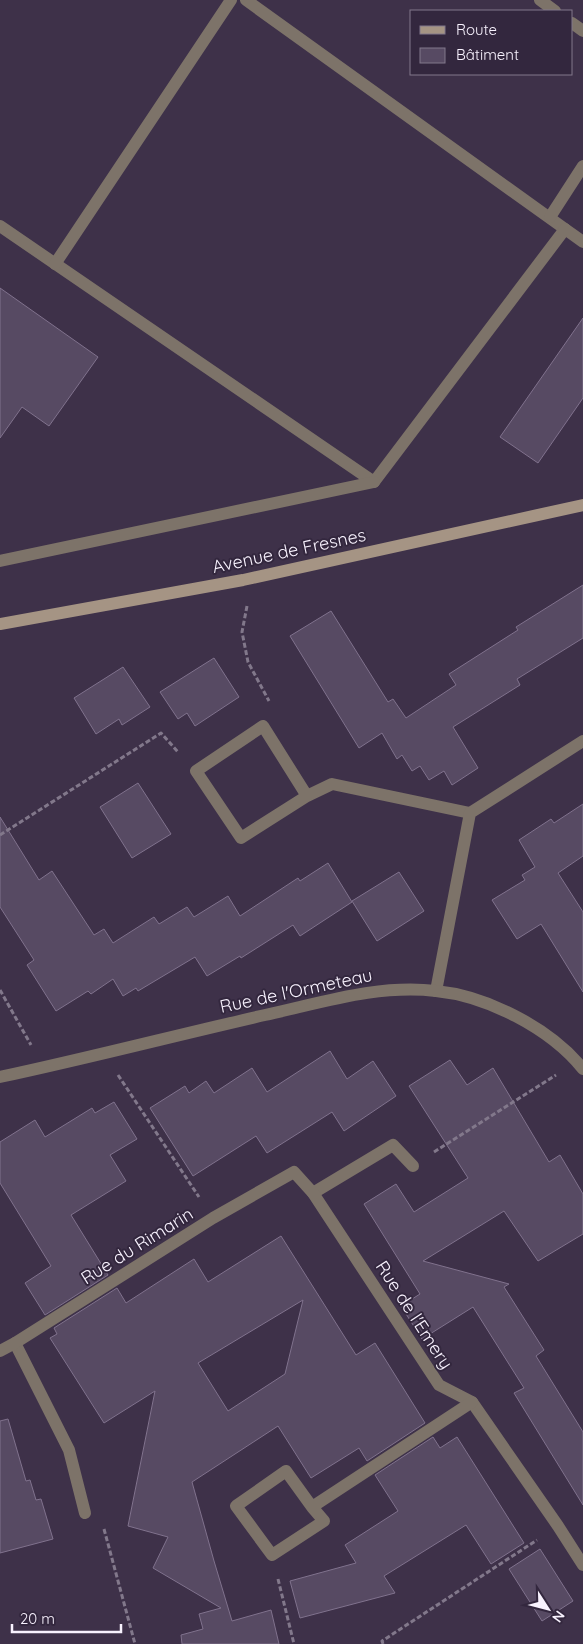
<svg xmlns="http://www.w3.org/2000/svg" width="583" height="1644" viewBox="0 0 583 1644" font-family="Quicksand,sans-serif">
	<style>
		.building { fill: #574a63; stroke: #80728d; fill-rule: evenodd }
		.lines { fill: none; stroke-linecap: round; stroke-linejoin: round }
		.path { stroke: #82788b; stroke-width: 3; stroke-dasharray: 5 2.5; stroke-linecap: butt }
		.lane { stroke: #7d7369; stroke-width: 12 }
		.street { stroke: #7d7369; stroke-width: 12 }
		.secondary { stroke: #a59484; stroke-width: 12 }
		.labels { text-anchor: middle; stroke-width: 4; stroke-linejoin: round; paint-order: stroke }
		.street-label { font-size: 18px; fill: #f8f2fe; stroke: #33273e }
	</style>
	<rect width="100%" height="100%" fill="#3e3149"/>
	<g class="building">
		<polygon points="0,288 98,357 49,426 22,407 0,438"/>
		<polygon points="583,318 583,398 538,463 500,437"/>
		<polygon points="583,585 583,638 517,679 520,685 453,727 478,768 452,785 444,771 429,780 420,766 412,771 402,755 397,759 382,733 359,748 290,636 331,611 388,702 393,699 406,718 456,685 449,674 518,630 516,627"/>
		<polygon points="214,658 239,697 195,726 187,713 178,719 160,692"/>
		<polygon points="123,667 150,707 122,725 119,719 96,734 74,698"/>
		<polygon points="138,783 171,834 132,858 100,807"/>
		<polygon points="583,804 583,856 558,873 583,912 583,992 541,924 517,939 492,900 525,880 522,875 535,867 519,840 551,819 554,823"/>
		<polygon points="0,817 39,880 52,871 94,935 104,929 113,943 154,917 159,924 187,907 194,917 228,896 240,916 298,878 300,881 328,863 352,902 300,936 293,925 241,958 240,956 207,976 195,957 138,991 136,988 123,996 113,979 91,994 88,991 56,1011 27,965 34,960 0,907"/>
		<polygon points="399,872 424,911 377,941 352,901"/>
		<polygon points="330,1051 347,1079 373,1061 396,1096 344,1131 332,1112 267,1153 256,1136 193,1176 150,1108 185,1086 189,1093 206,1081 214,1093 252,1068 267,1092"/>
		<polygon points="450,1060 467,1085 493,1068 549,1162 560,1155 583,1194 583,1234 538,1261 504,1211 423,1261 509,1284 504,1287 544,1350 536,1356 583,1432 583,1505 514,1393 524,1388 473,1307 422,1339 401,1306 420,1294 364,1204 396,1184 414,1212 468,1178 409,1086"/>
		<polygon points="114,1102 137,1139 110,1155 126,1181 71,1215 108,1275 45,1315 25,1283 51,1266 0,1183 0,1142 35,1120 45,1137 92,1108 95,1113"/>
		<path d="M281,1236l75,119 19,-12 50,80 -58,38 -8,-13 -48,30 -33,-52 -86,56 22,79 18,60 39,-11 8,34h-97l-1,-9 22,-6 -4,-15 22,-6 -68,-40 15,-31 -40,-11 27,-135 -51,32 -54,-85 7,-4 -3,-6 63,-40 9,15 68,-44 14,23zM303,1300l-18,74 -57,37 -30,-48z"/>
		<polygon points="8,1419 26,1481 30,1480 36,1500 41,1499 53,1539 0,1553 0,1421"/>
		<polygon points="433,1437 440,1448 457,1437 524,1543 491,1564 466,1525 384,1576 395,1593 300,1618 290,1581 356,1563 345,1545 398,1511 375,1475"/>
		<polygon points="540,1549 573,1601 542,1621 509,1569"/>
	</g>
	<g class="lines">
		<g class="path">
			<polyline points="247,606 242,632 248,662 269,701"/>
			<polyline points="0,835 161,733 178,752"/>
			<polyline points="0,990 31,1045"/>
			<polyline points="118,1075 199,1197"/>
			<polyline points="434,1152 556,1075"/>
			<polyline points="104,1529 135,1644"/>
			<polyline points="278,1579 294,1644"/>
			<polyline points="383,1644 382,1641 537,1540"/>
		</g>
		<g class="lane">
			<polyline points="246,0 565,229"/>
			<polyline points="540,0 555,11"/>
			<polyline points="572,23 583,31"/>
			<polyline points="550,217 583,166"/>
			<polyline points="0,226 374,482 565,229 583,242"/>
			<polyline points="55,264 231,0"/>
			<polyline points="0,561 374,482"/>
			<polyline points="313,1193 393,1145 413,1166"/>
		</g>
		<g class="street">
			<polyline points="307,796 241,838 196,771 263,726 307,796 332,784 470,813"/>
			<polyline points="436,991 470,813 583,741"/>
			<path d="M0,1077c89,-19 177,-42 265,-62 56,-12 113,-31 171,-24 51,5 114,37 147,78"/>
			<polyline points="15,1343 69,1450 85,1513"/>
			<polyline points="0,1351 15,1343 213,1218 294,1172 313,1193 439,1385 472,1402 558,1526 583,1565"/>
			<polyline points="312,1507 324,1521 272,1555 236,1506 286,1471 312,1507 472,1402"/>
		</g>
		<polyline class="secondary" points="0,624 243,580 583,505"/>
	</g>
	<g class="labels">
		<g class="street-label">
			<text transform="translate(289 551) rotate(-12)" y="6">Avenue de Fresnes</text>
			<text transform="translate(296 991) rotate(-12)" y="6">Rue de l'Ormeteau</text>
			<text transform="translate(137 1246) rotate(-32)" y="6">Rue du Rimarin</text>
			<text transform="translate(414 1315) rotate(57)" y="6">Rue de l'Emery</text>
		</g>
	</g>
	<rect x="410" y="10" width="162" height="65" fill="#33273e" stroke="#82788b"/>
	<rect x="420" y="26" width="25" height="8" fill="#a59484" stroke="#82788b"/>
	<text x="456" y="35" font-size="15" fill="#f8f2fe">Route</text>
	<rect x="420" y="48" width="25" height="15" fill="#574a63" stroke="#82788b"/>
	<text x="456" y="60" font-size="15" fill="#f8f2fe">Bâtiment</text>
	<g transform="translate(548 1609) rotate(126)" stroke="#33273e" stroke-width="4" paint-order="stroke">
	<path d="M0-4L9 19L0 12L-9 19Z" fill="#f8f2fe"/>
	<text y="-8" font-size="14" font-weight="bold" text-anchor="middle" fill="#f8f2fe">N</text>
	</g>
	<path d="M12 1624v8h109v-8" fill="none" stroke="#f8f2fe" stroke-width="2.5"/>
	<text x="20" y="1624" font-size="15" fill="#f8f2fe" stroke="#33273e" stroke-width="4" paint-order="stroke">20 m</text>
</svg>
